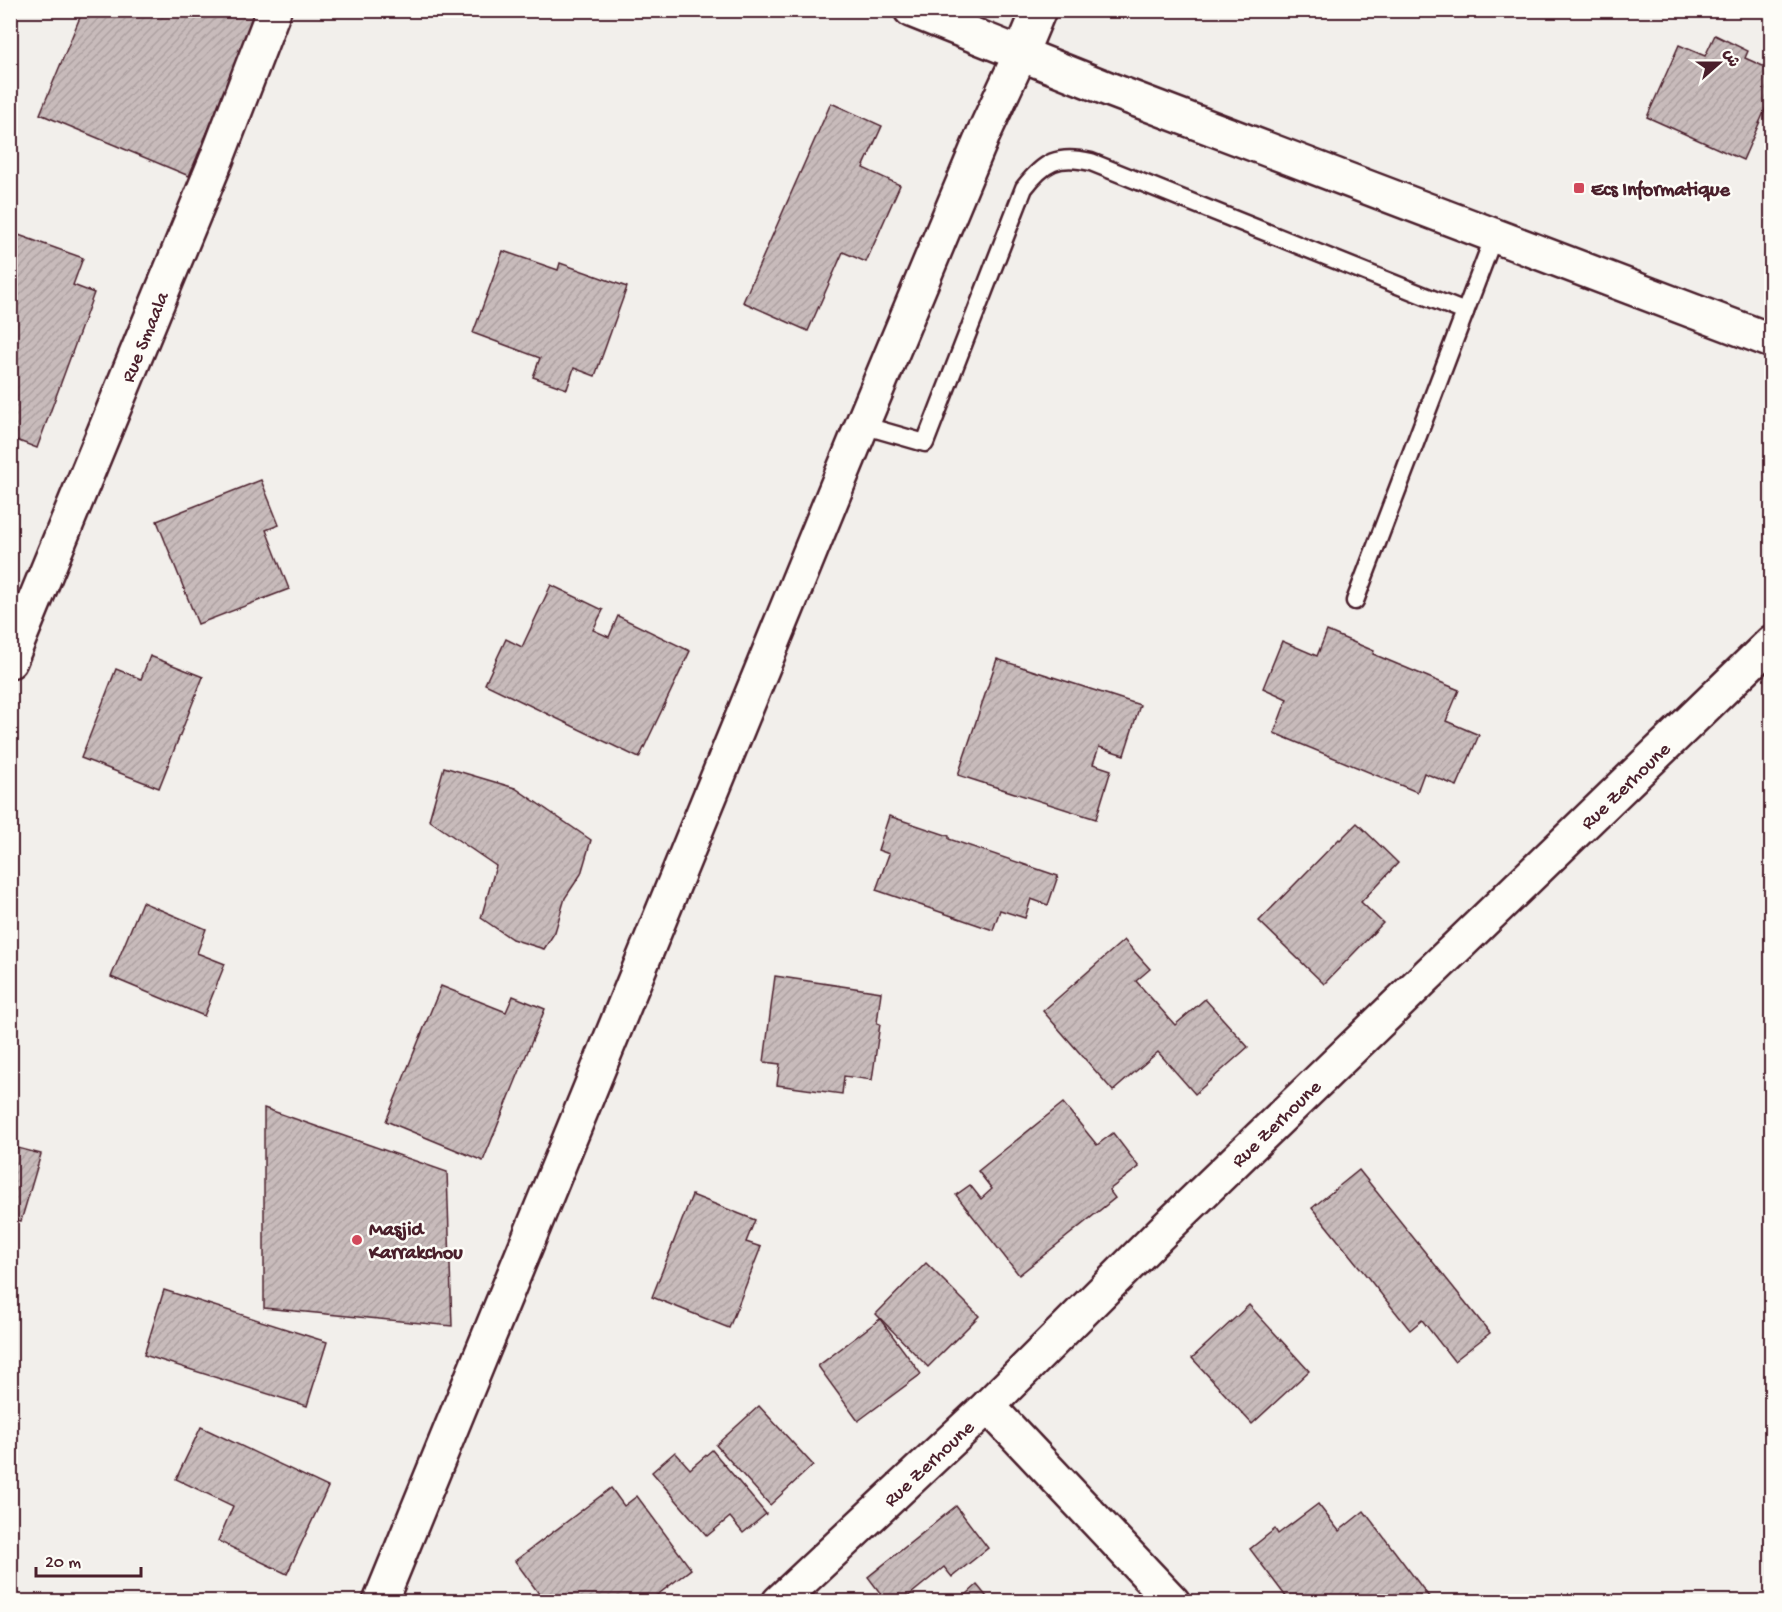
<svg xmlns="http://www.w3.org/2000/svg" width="1782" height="1612" viewBox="0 0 1782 1612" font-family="'Gochi Hand','Playpen Sans Arabic',sans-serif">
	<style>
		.building { fill: url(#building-hatch); stroke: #4a1f2b; stroke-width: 1.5 }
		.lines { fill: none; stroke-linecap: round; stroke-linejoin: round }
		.lane-casing { stroke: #4a1f2b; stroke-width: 21 }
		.street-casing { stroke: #4a1f2b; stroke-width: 38 }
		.secondary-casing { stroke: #4a1f2b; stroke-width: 38 }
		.lane { stroke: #fdfcf7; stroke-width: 16 }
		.street { stroke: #fdfcf7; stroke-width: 33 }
		.secondary { stroke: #fdfcf7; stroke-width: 33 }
		.poi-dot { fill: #d1495b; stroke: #fdfcf7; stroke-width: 2 }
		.labels { text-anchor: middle; stroke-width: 5; stroke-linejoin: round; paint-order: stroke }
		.poi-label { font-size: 20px; font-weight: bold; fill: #4a1f2b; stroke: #fdfcf7; text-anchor: start }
		.street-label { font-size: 20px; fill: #4a1f2b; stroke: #fdfcf7 }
	</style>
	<defs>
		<pattern id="building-hatch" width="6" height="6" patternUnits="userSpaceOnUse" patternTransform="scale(1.5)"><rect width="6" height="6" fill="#c8bbbb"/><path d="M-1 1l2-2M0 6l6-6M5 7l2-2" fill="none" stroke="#ada0a1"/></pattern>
	</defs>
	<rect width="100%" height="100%" fill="#f2efeb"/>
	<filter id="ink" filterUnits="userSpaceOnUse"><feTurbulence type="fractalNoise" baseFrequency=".0167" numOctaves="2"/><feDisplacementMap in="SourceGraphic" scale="12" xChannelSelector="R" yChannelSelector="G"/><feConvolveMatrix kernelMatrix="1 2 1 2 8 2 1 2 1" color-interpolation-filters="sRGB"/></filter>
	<g filter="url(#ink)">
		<g class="building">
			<polygon points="83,10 258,10 189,176 40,114"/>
			<polygon points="1715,35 1748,51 1745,58 1772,70 1772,94 1743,160 1647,117 1679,45 1705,56"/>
			<polygon points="831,103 882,126 863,168 900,185 866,262 843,252 808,331 743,302"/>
			<polygon points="13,233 83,258 73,285 94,293 37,448 11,438 10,441 10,240"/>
			<polygon points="503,251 558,270 560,263 627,287 595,376 574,368 567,389 533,377 540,358 473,333"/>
			<polygon points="261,480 279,525 266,530 289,589 198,624 157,521"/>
			<polygon points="551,585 603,610 593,630 609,637 618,616 690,651 639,758 485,684 506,639 522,647"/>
			<polygon points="1327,631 1374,651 1373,654 1459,690 1446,721 1479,735 1457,786 1424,773 1417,792 1274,733 1287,699 1263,688 1282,641 1317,656"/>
			<polygon points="150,656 203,677 159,788 81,758 116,669 141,679"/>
			<polygon points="997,659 1140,705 1124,755 1099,747 1093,764 1111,770 1096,819 958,775"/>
			<polygon points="444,767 515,788 591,840 581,874 565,898 555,932 544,949 512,939 481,918 496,866 429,820"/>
			<polygon points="889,816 949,836 949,839 1058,876 1048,905 1031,899 1025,918 1000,910 993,930 876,890 889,854 878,850"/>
			<polygon points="1357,823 1398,863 1361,902 1383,923 1324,984 1259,921 1339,839 1340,840"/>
			<polygon points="142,902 206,929 197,953 225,964 204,1016 111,977"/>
			<polygon points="1124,940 1150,969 1136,981 1175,1025 1205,999 1248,1047 1195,1094 1158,1052 1113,1091 1043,1011"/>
			<polygon points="775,976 881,992 877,1023 880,1024 872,1080 844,1076 842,1094 777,1085 780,1064 764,1062"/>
			<polygon points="441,986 506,1012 513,996 545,1009 483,1161 386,1121"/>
			<polygon points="1063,1103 1097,1145 1113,1133 1139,1167 1109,1190 1115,1198 1019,1275 956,1195 970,1185 981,1199 992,1189 978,1171"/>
			<polygon points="264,1108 447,1172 452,1326 264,1308"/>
			<polygon points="10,1146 41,1154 21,1221 10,1218"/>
			<polygon points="1359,1170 1490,1333 1454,1361 1422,1320 1410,1330 1312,1208"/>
			<polygon points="692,1195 755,1220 746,1242 761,1247 729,1328 652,1297"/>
			<polygon points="926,1263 979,1316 928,1367 876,1314"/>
			<polygon points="164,1290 327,1342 307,1406 144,1355"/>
			<polygon points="1249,1305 1309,1371 1252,1424 1192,1358"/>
			<polygon points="880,1319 921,1374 858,1421 818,1366"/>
			<polygon points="759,1406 813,1465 770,1505 716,1445"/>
			<polygon points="201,1427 328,1487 287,1574 218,1541 233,1506 176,1479"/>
			<polygon points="712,1450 766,1514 743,1533 730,1517 707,1536 652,1472 675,1452 690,1469"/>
			<polygon points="611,1488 624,1506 637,1496 691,1569 648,1602 545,1602 515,1561"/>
			<polygon points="1318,1504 1339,1531 1364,1511 1433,1602 1310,1602 1308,1599 1304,1602 1290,1602 1250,1549 1275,1529 1278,1534"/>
			<polygon points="956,1506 988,1548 952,1577 944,1567 901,1602 887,1602 868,1577"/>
			<polygon points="977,1585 991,1602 958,1602"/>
		</g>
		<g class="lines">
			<g class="lane-casing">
				<g id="lane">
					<path d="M862,425l63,18 99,-255c20,-26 34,-34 67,-26l374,150"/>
					<polyline points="1355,601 1494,236"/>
				</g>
			</g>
			<g class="street-casing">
				<g id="street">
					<path id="s1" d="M10,661l207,-503 57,-148"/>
					<polyline points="988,1406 1173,1602"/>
					<polyline points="380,1602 862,425 983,135 1021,53"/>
				</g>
			</g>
			<g class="secondary-casing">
				<g id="secondary">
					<polyline points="911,10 1111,90 1772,341"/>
					<polyline points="1021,53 1039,10"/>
					<path id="s2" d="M779,1602l209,-196 174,-174 610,-590"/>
				</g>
			</g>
			<use href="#lane" class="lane"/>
			<use href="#street" class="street"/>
			<use href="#secondary" class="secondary"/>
		</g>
	</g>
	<g class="poi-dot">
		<rect x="1573" y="182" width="12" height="12" rx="3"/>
		<circle cx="357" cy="1240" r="6"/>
	</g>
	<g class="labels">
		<g class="poi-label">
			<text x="1591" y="195">Ecs Informatique</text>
			<text x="369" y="1235">Masjid<tspan x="369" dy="23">Karrakchou</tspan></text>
		</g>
		<g class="street-label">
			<text dy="7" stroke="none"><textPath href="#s1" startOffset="351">Rue Smaala</textPath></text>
			<text dy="7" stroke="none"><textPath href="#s2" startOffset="1176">Rue Zerhoune</textPath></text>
			<text dy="7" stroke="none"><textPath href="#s2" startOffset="690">Rue Zerhoune</textPath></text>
			<text dy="7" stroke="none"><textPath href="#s2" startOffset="204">Rue Zerhoune</textPath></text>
		</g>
	</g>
	<rect width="1782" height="1612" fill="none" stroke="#fdfcf7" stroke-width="36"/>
	<rect x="18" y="18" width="1746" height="1576" fill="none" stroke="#4a1f2b" stroke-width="2" filter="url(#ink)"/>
	<g transform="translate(1719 63) rotate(69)" stroke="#fdfcf7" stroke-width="4.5" paint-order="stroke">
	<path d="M0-4.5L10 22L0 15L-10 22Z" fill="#4a1f2b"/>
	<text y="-9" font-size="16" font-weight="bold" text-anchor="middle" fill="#4a1f2b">ش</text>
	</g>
	<path d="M36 1567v9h105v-9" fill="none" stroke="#4a1f2b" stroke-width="3"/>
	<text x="45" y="1567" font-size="18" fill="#4a1f2b" stroke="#fdfcf7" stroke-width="4.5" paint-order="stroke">20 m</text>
</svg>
